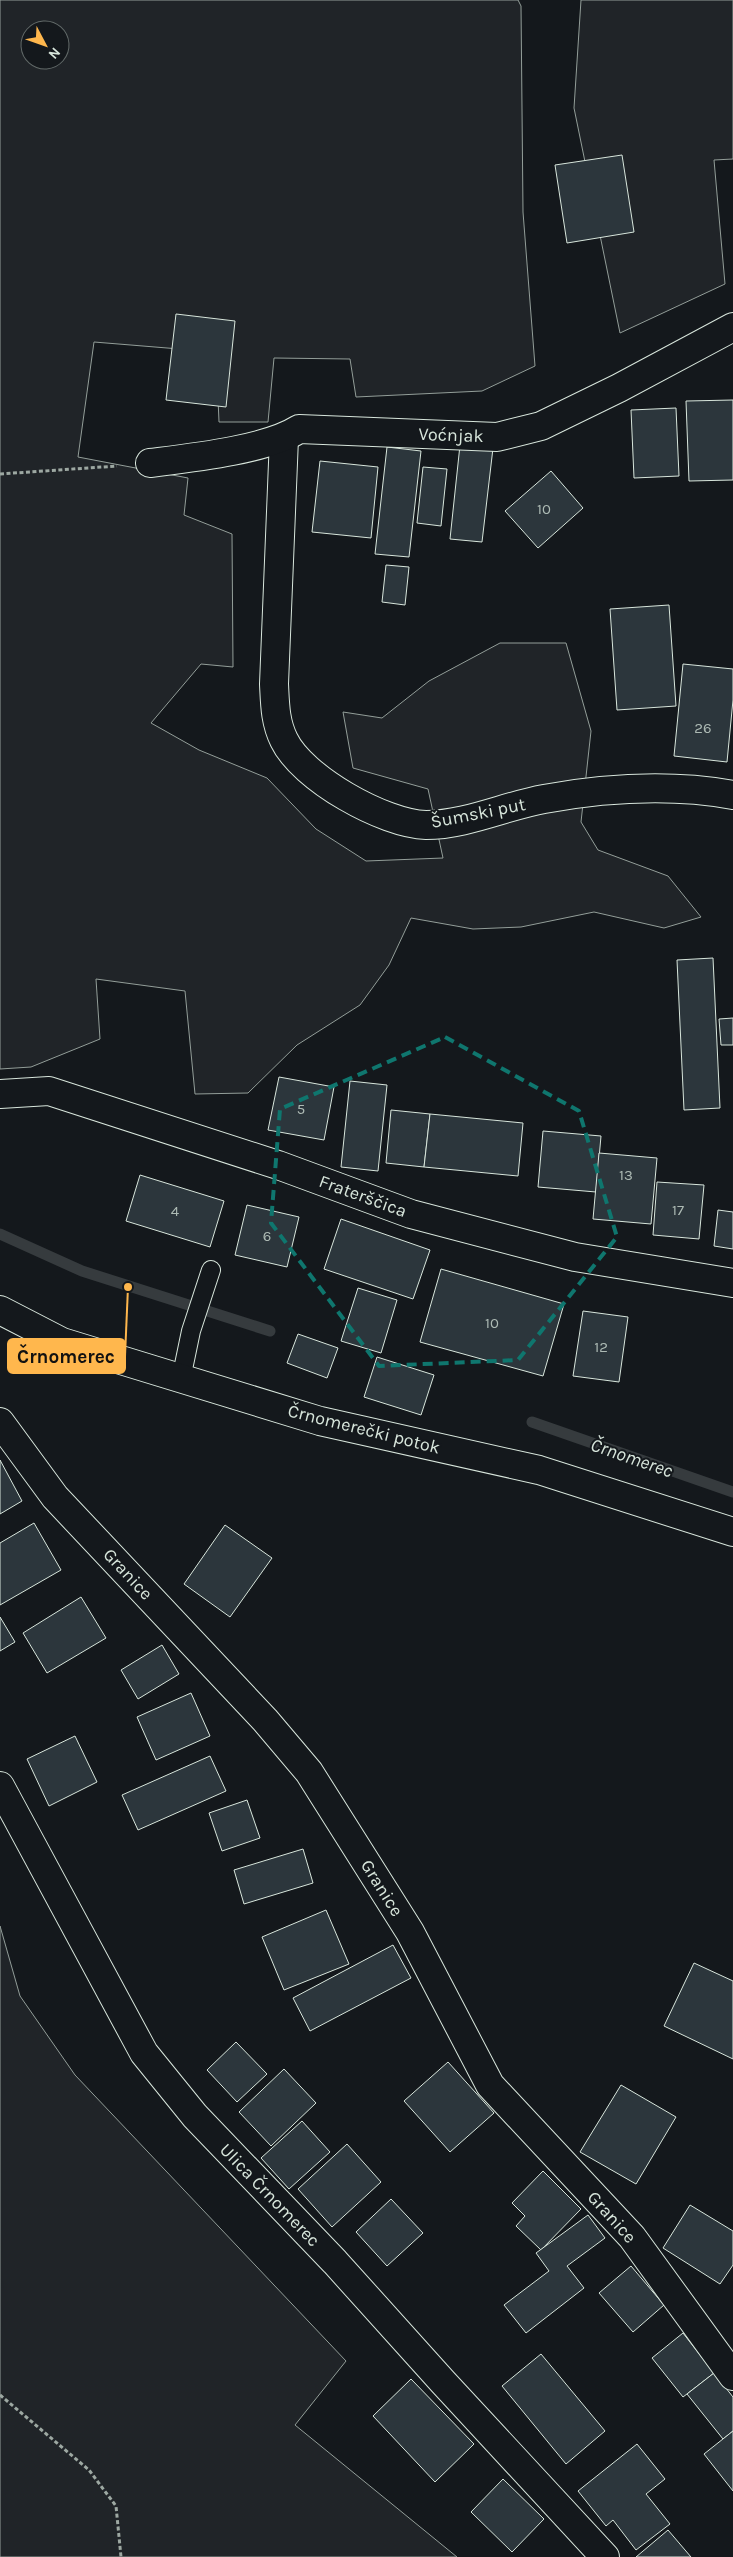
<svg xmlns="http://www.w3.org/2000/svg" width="733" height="2557" viewBox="0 0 733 2557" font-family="Karla,sans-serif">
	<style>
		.green { fill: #202428; stroke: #939e99; fill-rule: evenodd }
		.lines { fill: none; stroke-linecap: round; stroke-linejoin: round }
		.stream { stroke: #363b3e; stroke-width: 11 }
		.building { fill: #2c363c; stroke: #d8e6dc }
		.service-casing { stroke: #d8e6dc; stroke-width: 20 }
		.minor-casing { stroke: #d8e6dc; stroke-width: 30 }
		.tertiary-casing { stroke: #d8e6dc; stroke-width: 30 }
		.path { stroke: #9da8a2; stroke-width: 3; stroke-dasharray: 4 2.5; stroke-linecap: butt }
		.service { stroke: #14181c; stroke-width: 18 }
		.minor { stroke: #14181c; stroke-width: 28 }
		.tertiary { stroke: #14181c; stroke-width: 28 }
		.marked { fill: none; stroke: #0f766e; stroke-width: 4; stroke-dasharray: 10 6; stroke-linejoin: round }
		.labels { text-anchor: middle; stroke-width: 4; stroke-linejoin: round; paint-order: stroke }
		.number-label { font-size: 15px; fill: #adbab4 }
		.street-label { font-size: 18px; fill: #d8e6dc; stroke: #14181c }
		.water-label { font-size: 19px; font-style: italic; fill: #d8e6dc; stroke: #14181c }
		.leader { fill: none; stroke: #ffb74d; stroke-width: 2 }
		.callout-dot { fill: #ffb74d; stroke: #14181c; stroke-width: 2 }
		.callout { fill: #ffb74d; stroke: #ffb74d; stroke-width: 2 }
		.callout-label { font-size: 19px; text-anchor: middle; font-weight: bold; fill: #111 }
	</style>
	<rect width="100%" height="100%" fill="#14181c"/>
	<g class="green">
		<path d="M0,0h518l3,6 2,206 12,154 -53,25 -126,6 -6,-38 -76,-1 -6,64h-49l-3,-70 -122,-10 -16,115 110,21 -4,37 48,19 1,133 -32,-3 -50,59 48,27 68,28 49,51 50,32 77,-3 -15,-69 -75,-21 -10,-56 39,6 47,-37 71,-38h66l25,88 -10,91 17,28 70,26 33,41 -37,11 -70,-16 -73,15 -48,2 -62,-11 -22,47 -29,40 -63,40 -49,48 -53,1 -10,-103 -89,-12 4,60 -69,28 -31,2zM30,30h30v30h-30z"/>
		<polygon points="581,0 733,0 733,159 714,160 725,284 620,333 574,108"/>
		<polygon points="0,1926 20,1996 75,2075 346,2361 295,2425 457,2557 0,2557"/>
	</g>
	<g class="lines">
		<g class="stream">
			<polyline points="0,1234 82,1271 270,1331"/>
			<polyline points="532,1422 733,1492"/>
		</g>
	</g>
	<g class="building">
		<polygon points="622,155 634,232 567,243 555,165"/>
		<polygon points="176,314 235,321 226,407 166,400"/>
		<polygon points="733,400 733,480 689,481 686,401"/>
		<polygon points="676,408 679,476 634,478 631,410"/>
		<polygon points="460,445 493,448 482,542 450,539"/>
		<polygon points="387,447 421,451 409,557 375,554"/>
		<polygon points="320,461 378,467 371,538 312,532"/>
		<polygon points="423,467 447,469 441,526 417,523"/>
		<polygon points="551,471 583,508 538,548 505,511"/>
		<polygon points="386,565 409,567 405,605 382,602"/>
		<polygon points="669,605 676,706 617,710 610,609"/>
		<polygon points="683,664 733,669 733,700 727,762 674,756"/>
		<polygon points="713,958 720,1108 684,1110 677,960"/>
		<polygon points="733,1018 733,1045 721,1045 719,1019"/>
		<polygon points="279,1077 334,1087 324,1140 268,1130"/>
		<polygon points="350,1081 387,1085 378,1171 341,1167"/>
		<polygon points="391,1110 430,1114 424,1167 386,1163"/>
		<polygon points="430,1114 523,1123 518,1176 424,1167"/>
		<polygon points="543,1131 601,1136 596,1192 538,1187"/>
		<polygon points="599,1153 657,1158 651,1224 593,1219"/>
		<polygon points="140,1175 224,1201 210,1247 126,1221"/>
		<polygon points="657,1182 704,1185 699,1239 653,1235"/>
		<polygon points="247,1205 299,1217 287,1267 235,1255"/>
		<polygon points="718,1210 733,1212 733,1249 714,1246"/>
		<polygon points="341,1219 430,1250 413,1299 324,1269"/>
		<polygon points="441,1269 564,1304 543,1376 420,1342"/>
		<polygon points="358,1288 397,1300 381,1353 341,1341"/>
		<polygon points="583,1311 628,1317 619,1382 573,1376"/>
		<polygon points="298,1334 338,1348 327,1378 287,1363"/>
		<polygon points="377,1357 434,1375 421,1415 364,1397"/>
		<polygon points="0,1460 22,1501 0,1514"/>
		<polygon points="34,1523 61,1570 0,1605 0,1543"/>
		<polygon points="225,1525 272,1558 230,1617 184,1584"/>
		<polygon points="81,1597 106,1638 47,1673 23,1633"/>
		<polygon points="0,1617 15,1642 0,1651"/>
		<polygon points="162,1645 179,1674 138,1699 121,1670"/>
		<polygon points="191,1693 210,1736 156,1760 137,1717"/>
		<polygon points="75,1736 97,1782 49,1806 27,1759"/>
		<polygon points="210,1756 226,1791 138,1830 122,1795"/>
		<polygon points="247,1800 260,1838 222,1851 209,1813"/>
		<polygon points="303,1849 313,1883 244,1904 234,1870"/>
		<polygon points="326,1910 349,1964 284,1990 262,1937"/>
		<polygon points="393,1945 411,1978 310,2031 293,1998"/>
		<polygon points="694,1963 733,1981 733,2059 664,2026"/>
		<polygon points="236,2042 267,2074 237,2102 207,2070"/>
		<polygon points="448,2062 494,2113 450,2152 404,2101"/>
		<polygon points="284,2069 316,2103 271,2146 239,2112"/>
		<polygon points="621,2085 676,2117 636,2184 580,2152"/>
		<polygon points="302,2121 330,2152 289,2189 261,2158"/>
		<polygon points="347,2144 381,2182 332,2227 298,2189"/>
		<polygon points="543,2171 581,2209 541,2250 516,2226 525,2216 512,2203"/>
		<polygon points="391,2199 423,2233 387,2266 356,2232"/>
		<polygon points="690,2205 733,2231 733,2265 720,2284 663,2248"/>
		<polygon points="588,2215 605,2238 567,2266 584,2288 526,2333 504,2305 549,2271 536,2253"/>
		<polygon points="631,2266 664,2305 633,2332 599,2293"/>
		<polygon points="683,2333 714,2373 683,2397 652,2358"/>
		<polygon points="541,2354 605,2431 566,2464 502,2386"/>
		<polygon points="714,2373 733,2397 733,2431 723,2439 687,2394"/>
		<polygon points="411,2379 474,2444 435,2482 373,2416"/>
		<polygon points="733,2431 733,2491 704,2454"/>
		<polygon points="637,2444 665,2479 646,2494 670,2524 636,2550 613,2520 606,2526 578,2491"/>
		<polygon points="503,2479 544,2519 512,2552 471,2512"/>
		<polygon points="668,2530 691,2557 636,2557"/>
	</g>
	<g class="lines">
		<g class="service-casing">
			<polyline id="service" points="181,1379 191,1331 211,1270"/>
		</g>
		<g class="minor-casing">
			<g id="minor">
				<path d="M284,438l-10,246c1,20 1,38 10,56 18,38 100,84 142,85 40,0 79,-19 118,-26 61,-11 128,-15 189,-4"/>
				<path d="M150,463c40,-5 116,-13 149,-34l198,8 44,-11 78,-38 114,-61"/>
				<polyline points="0,1310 62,1342 320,1421 539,1470 733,1532"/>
				<polyline points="0,1422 55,1497 265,1720 309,1772 410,1932 490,2085 632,2237 733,2376"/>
				<polyline points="0,1786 144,2053 195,2116 335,2262 443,2382 605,2557"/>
			</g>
		</g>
		<g class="tertiary-casing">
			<polyline id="tertiary" points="0,1094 49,1091 278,1165 411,1214 575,1257 733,1283"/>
		</g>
		<g class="path">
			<polyline points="0,474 117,466"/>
			<polyline points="0,2395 89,2470 116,2506 121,2557"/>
		</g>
		<use href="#service" class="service"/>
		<use href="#minor" class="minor"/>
		<use href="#tertiary" class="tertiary"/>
	</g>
	<path class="marked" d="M445,1037l134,74 38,126 -99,123 -139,6 -108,-143 9,-114z"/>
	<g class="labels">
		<g class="number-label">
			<text x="544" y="514">10</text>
			<text x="703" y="733">26</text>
			<text x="301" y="1114">5</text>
			<text x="626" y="1180">13</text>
			<text x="678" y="1215">17</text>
			<text x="175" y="1216">4</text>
			<text x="267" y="1241">6</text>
			<text x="492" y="1328">10</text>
			<text x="601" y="1352">12</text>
		</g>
		<g class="street-label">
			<text transform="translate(451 435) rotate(2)" y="6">Voćnjak</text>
			<text transform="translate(478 813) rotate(-11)" y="6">Šumski put</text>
			<text transform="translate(363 1196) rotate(20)" y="6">Fraterščica</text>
			<text transform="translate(364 1429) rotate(14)" y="6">Črnomerečki potok</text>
			<text transform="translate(128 1574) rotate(47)" y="6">Granice</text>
			<text transform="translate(382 1888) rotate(58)" y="6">Granice</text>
			<text transform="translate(270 2195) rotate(46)" y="6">Ulica Črnomerec</text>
			<text transform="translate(612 2217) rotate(48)" y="6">Granice</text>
		</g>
		<g class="water-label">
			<text transform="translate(632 1457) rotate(19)" y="7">Črnomerec</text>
		</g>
	</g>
	<path class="leader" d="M128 1287L125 1356"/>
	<circle class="callout-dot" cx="128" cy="1287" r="5"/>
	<rect class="callout" x="8" y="1339" width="117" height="34" rx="5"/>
	<g class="callout-label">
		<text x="66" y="1363">Črnomerec</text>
	</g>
	<g transform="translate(45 45) rotate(131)"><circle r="24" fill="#14181c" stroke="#626a69"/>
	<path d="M0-4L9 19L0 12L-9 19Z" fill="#ffb74d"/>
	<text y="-8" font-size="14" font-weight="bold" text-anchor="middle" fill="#d8e6dc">N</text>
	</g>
</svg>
